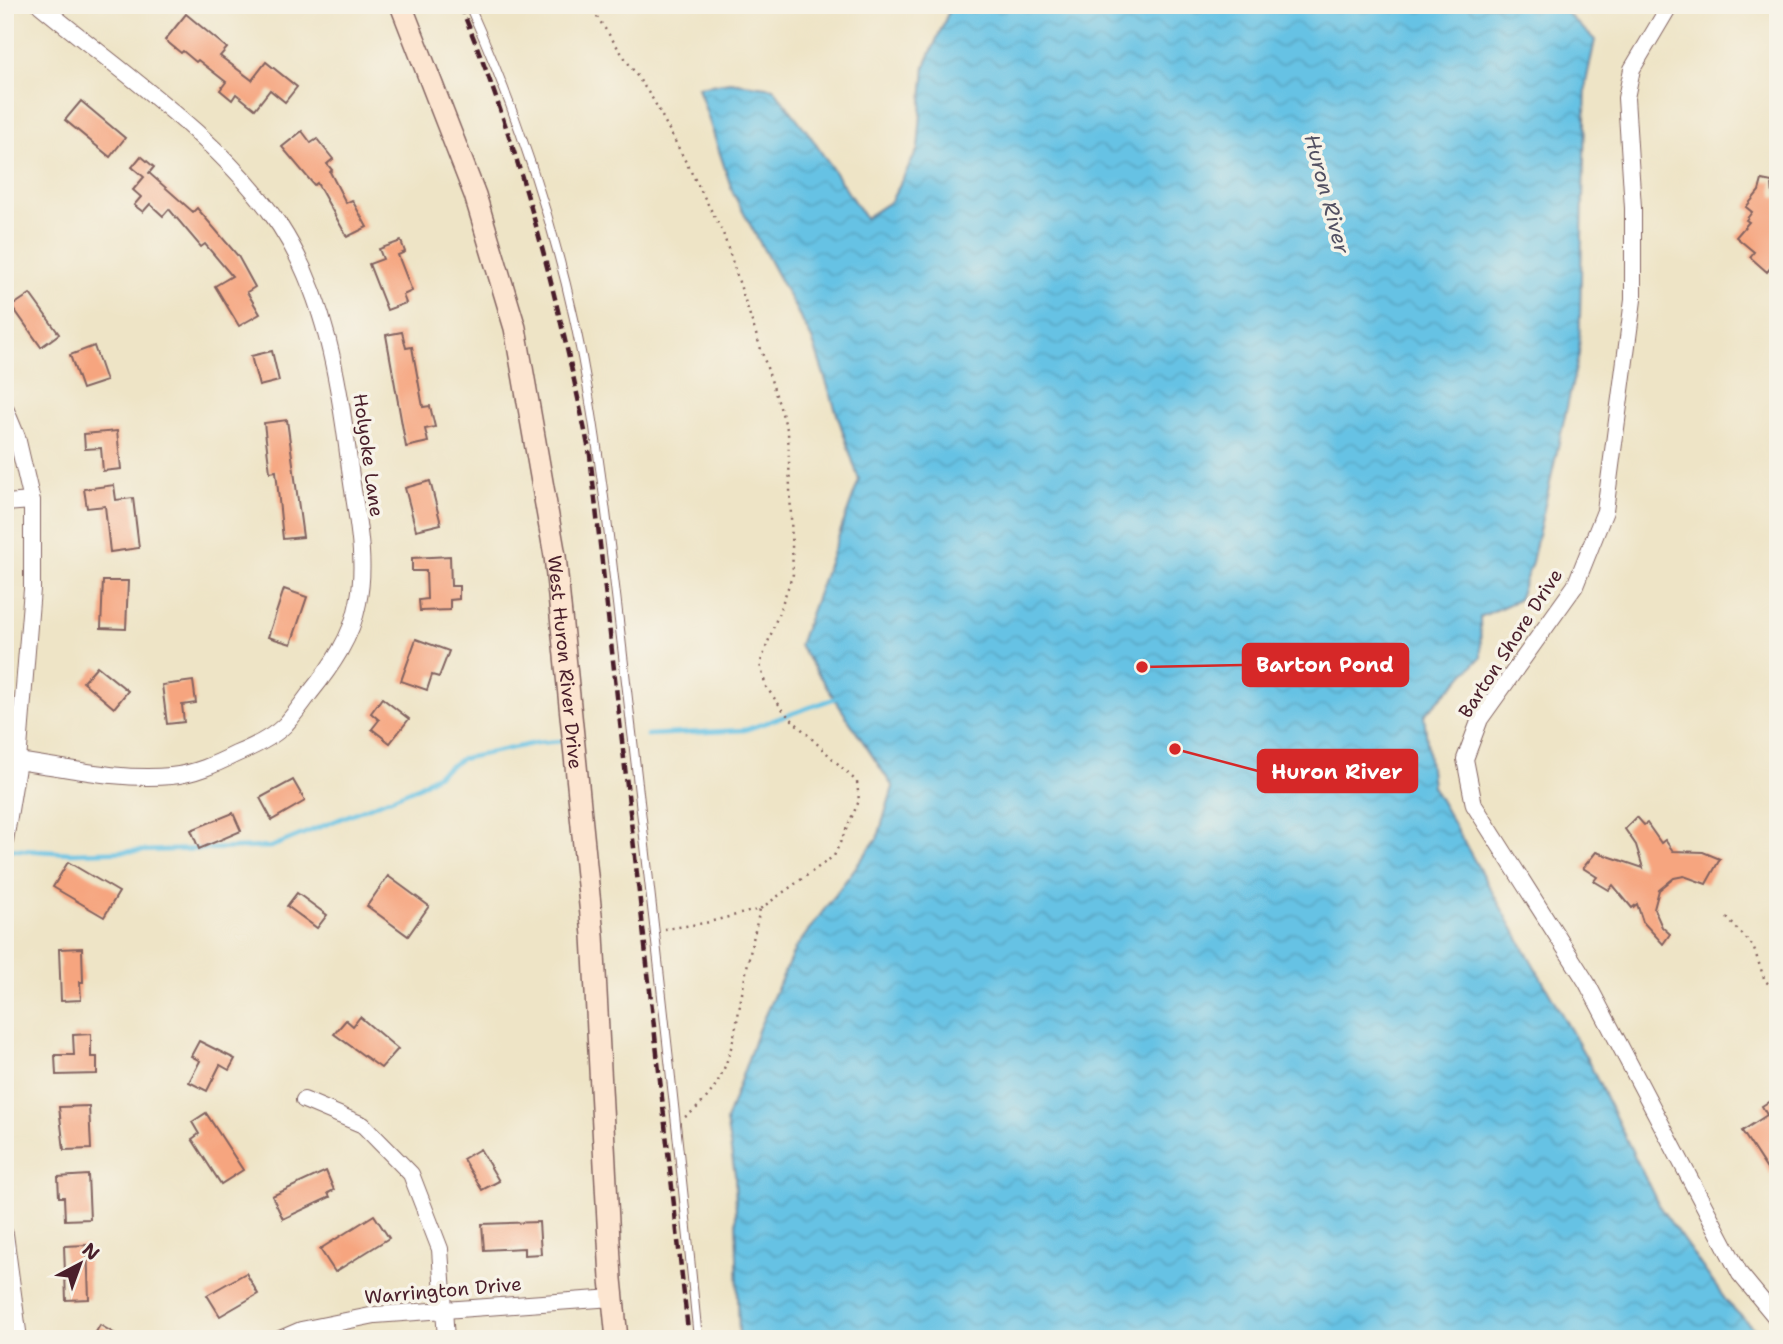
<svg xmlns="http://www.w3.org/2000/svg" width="1783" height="1344" viewBox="0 0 1783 1344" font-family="'Shantell Sans',sans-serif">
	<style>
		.water { fill: url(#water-waves); stroke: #587088; stroke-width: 2 }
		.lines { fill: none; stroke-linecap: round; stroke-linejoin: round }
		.stream { stroke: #66c2e4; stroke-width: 4.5 }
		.building { fill: #f6a57f }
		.lane-casing { stroke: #836461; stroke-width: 10 }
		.street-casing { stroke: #836461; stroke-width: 18 }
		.secondary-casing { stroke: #836461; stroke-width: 24 }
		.path { stroke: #836461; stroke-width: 2.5; stroke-dasharray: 2 5; stroke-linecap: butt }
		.lane { stroke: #fff; stroke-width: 8 }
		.street { stroke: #fff; stroke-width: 16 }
		.secondary { stroke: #fce5d0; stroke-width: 21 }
		.rail { stroke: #4a1f2b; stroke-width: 4.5; stroke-dasharray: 10 5; stroke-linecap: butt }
		.labels { text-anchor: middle; stroke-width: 7; stroke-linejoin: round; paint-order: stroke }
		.street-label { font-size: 19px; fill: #4a1f2b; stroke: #f7f3e8 }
		.water-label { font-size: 21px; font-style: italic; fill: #525062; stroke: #f7f3e8 }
		.leader { fill: none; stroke: #d62828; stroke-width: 2.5 }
		.callout-dot { fill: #d62828; stroke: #f7f3e8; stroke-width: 2.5 }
		.callout { fill: #d62828; stroke: #d62828; stroke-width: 2.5 }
		.callout-label { font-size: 21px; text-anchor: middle; font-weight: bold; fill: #fff }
	</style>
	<defs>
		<pattern id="water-waves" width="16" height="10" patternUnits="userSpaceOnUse" patternTransform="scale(1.75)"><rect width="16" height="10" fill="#66c2e4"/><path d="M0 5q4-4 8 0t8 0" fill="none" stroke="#5aa6c4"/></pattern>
	</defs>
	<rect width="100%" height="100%" fill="#f7f3e8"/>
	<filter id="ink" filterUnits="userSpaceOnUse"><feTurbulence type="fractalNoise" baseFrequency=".0143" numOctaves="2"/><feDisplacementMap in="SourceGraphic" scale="14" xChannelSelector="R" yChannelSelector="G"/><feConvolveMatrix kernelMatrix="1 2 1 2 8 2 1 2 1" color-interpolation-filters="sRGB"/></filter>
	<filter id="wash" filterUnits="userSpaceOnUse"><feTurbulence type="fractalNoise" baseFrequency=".00686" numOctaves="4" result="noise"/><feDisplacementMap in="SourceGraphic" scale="28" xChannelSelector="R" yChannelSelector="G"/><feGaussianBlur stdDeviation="1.57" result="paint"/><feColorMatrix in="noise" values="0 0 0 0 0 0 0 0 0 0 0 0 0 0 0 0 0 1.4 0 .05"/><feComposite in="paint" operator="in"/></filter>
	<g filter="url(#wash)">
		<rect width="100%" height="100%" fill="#eee4c6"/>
		<polygon class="water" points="948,5 1558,5 1595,40 1586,82 1579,354 1532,562 1518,600 1480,617 1481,657 1424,715 1432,786 1586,1057 1659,1206 1727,1302 1764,1339 739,1339 735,1174 726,1121 759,1028 795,949 878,837 893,787 799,645 859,480 812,339 733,193 698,87 730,82 773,88 809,134 865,218 891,201 918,149 925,66 949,11"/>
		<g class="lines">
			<g class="stream">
				<polyline points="647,735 745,730 836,698"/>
				<polyline points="5,849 71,853 271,847 418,787 461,759 536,743 562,741"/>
			</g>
		</g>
		<g id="blocks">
			<g class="building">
				<polygon points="186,14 227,48 220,56 252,80 266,62 297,87 285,102 270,90 255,109 236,94 232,100 220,90 226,82 198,60 196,62 183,51 181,53 165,40"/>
				<polygon points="81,101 125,138 110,157 65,120"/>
				<polygon points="302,131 311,143 317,139 333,159 327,164 332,170 330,172 346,203 352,200 367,227 347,237 317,183 314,185 282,147"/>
				<polygon points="141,156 154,167 149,173 193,212 197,208 238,256 255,287 247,292 260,314 239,326 215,286 232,276 205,244 201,247 169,209 163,216 150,204 143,212 134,205 141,197 133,190 144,177 132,167"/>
				<polygon points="1762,180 1772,182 1773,196 1778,198 1778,259 1767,272 1750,257 1754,252 1736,237 1749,222 1746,220 1752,212 1746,207 1759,191"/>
				<polygon points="401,241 405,252 398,255 412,291 403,295 406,303 387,310 369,264 383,259 379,249"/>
				<polygon points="30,294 59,334 41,347 12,306"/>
				<polygon points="402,332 406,348 412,347 423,407 430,406 435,427 425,429 428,442 406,447 386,335"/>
				<polygon points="94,346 106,381 82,389 70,355"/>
				<polygon points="272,351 279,381 259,386 251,356"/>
				<polygon points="287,420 303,537 283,539 276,471 270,472 264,423"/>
				<polygon points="117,431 121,469 103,471 101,448 85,449 84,434"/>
				<polygon points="430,481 441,524 416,530 405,488"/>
				<polygon points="114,485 116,500 133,498 139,548 110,552 105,506 87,508 84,489"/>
				<polygon points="450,556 451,586 459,586 459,599 450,600 450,610 420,611 419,600 427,599 426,571 412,571 412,558"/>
				<polygon points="103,581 128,581 126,629 101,628"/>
				<polygon points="284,589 307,597 291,644 268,637"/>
				<polygon points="416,639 449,651 439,677 432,675 427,690 401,681"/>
				<polygon points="97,666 128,691 114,708 83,682"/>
				<polygon points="193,681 196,703 182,705 184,722 167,724 162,685"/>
				<polygon points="382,698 409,719 390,743 372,729 379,720 371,713"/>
				<polygon points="293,780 305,801 272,820 260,798"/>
				<polygon points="233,813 241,831 199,849 191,830"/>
				<polygon points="1637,817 1644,825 1647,823 1661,843 1665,840 1673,851 1703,852 1720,859 1706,884 1684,876 1674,878 1659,890 1654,909 1662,927 1670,934 1663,944 1643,922 1637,904 1632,908 1613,885 1609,890 1594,881 1597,877 1583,868 1596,852 1643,868 1636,845 1625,829"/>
				<polygon points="68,862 119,892 104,917 53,887"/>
				<polygon points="388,876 429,906 408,936 367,906"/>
				<polygon points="297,893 327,915 317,928 287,906"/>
				<polygon points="82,948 83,982 80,982 81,1000 61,1001 59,949"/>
				<polygon points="360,1017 398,1049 381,1068 334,1034 346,1020 353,1026"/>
				<polygon points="91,1034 91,1057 97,1057 97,1074 56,1075 55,1055 74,1055 73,1035"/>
				<polygon points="199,1041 235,1059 229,1070 220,1065 207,1091 189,1082 200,1061 191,1056"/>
				<polygon points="1778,1096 1778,1168 1770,1174 1742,1131 1767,1115 1762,1106"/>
				<polygon points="89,1106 91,1149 64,1150 59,1107"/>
				<polygon points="206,1113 243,1170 221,1184 192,1139 199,1134 192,1122"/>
				<polygon points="480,1149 499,1181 482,1190 463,1159"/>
				<polygon points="326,1171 334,1190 328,1193 330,1197 283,1219 272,1196"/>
				<polygon points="88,1175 90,1219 65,1220 64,1197 59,1197 58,1177"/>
				<polygon points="374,1215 389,1238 335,1272 320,1249"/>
				<polygon points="539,1222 541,1254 524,1255 524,1248 484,1250 482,1224"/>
				<polygon points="87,1245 89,1299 66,1300 64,1246"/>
				<polygon points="246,1273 258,1294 220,1316 207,1295"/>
				<polygon points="100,1325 124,1339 92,1339"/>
			</g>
		</g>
	</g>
	<g filter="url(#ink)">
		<use href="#blocks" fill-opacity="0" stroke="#836461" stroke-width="2"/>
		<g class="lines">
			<g class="lane-casing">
				<path id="lane" d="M469,5c55,123 98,258 120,391 19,114 30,230 44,345 23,199 46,398 65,598"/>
			</g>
			<g class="street-casing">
				<g id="street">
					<polyline points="1670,5 1632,69 1626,98 1633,208 1633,300 1605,511 1575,586 1480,719 1465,759 1474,805 1587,983 1740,1274 1778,1320"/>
					<polyline points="5,408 17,437 32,501 32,589 18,761 5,841"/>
					<polyline points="5,503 32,501"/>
					<path d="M18,761c49,7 103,20 153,15 23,-2 45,-12 65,-22 17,-7 36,-16 49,-29 9,-10 17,-21 25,-32 21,-26 42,-56 48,-90 10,-47 -4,-96 -9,-142 -10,-80 -24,-166 -69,-235 -59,-88 -159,-154 -240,-221"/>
					<polyline points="304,1100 363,1125 411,1174 440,1249 446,1339"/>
					<polyline points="5,1234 19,1339"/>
					<polyline points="280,1339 301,1330 375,1315 613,1298"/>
				</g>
			</g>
			<g class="secondary-casing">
				<g id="secondary">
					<path id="s1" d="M401,5l74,190 40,133 40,228 38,379 18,344 6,60"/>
				</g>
			</g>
			<g class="path">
				<polyline points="589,5 654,101 723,233 788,432 793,574 760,664 766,687 786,714 857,782 859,801 834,856 760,909 705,923 665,929"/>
				<polyline points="1727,918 1753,946 1765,981 1778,991"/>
				<path d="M685,1117c45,-30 49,-81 58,-129 5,-27 11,-53 17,-79"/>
			</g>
			<use href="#lane" class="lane"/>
			<use href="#street" class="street"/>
			<use href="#secondary" class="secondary"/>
			<path class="rail" d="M460,5c62,146 98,295 130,450l99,884"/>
		</g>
	</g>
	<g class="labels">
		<g class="street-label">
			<text transform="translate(369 455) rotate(82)" y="7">Holyoke Lane</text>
			<text transform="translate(1510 643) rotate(-57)" y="7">Barton Shore Drive</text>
			<text dy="7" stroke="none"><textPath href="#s1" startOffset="681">West Huron River Drive</textPath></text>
			<text transform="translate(443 1290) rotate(-5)" y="7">Warrington Drive</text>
		</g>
		<g class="water-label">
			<text transform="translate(1327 194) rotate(75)" y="7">Huron River</text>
		</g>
	</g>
	<path class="leader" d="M1142 667L1243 665M1175 749L1258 771"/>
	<g class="callout-dot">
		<circle cx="1142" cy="667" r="7"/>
		<circle cx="1175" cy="749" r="7"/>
	</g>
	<g class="callout">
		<rect x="1243" y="644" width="165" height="42" rx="7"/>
		<rect x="1258" y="750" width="159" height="42" rx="7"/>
	</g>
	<g class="callout-label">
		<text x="1325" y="672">Barton Pond</text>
		<text x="1337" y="779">Huron River</text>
	</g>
	<rect width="1783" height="1344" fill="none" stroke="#f7f3e8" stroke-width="28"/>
	<g transform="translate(80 1264) rotate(41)" stroke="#f7f3e8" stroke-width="5" paint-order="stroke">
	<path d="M0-5L12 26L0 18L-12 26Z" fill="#4a1f2b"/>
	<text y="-10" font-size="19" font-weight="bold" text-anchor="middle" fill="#4a1f2b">N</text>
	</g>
</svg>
